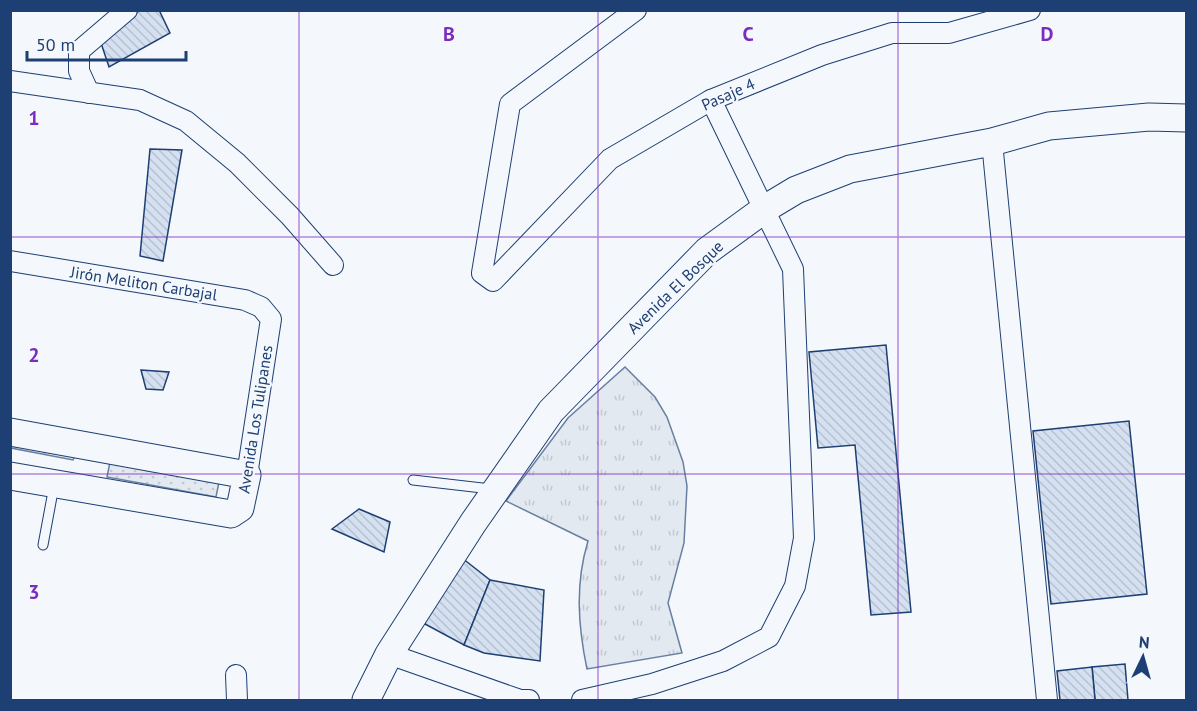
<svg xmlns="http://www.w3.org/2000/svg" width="1197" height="711" viewBox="0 0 1197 711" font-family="'PT Sans',sans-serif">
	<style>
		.grass { fill: url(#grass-dots); stroke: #687fa3; stroke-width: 1.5 }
		.park { fill: url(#park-tufts); stroke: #687fa3; stroke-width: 1.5 }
		.building { fill: url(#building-back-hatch); stroke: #1d3f73; stroke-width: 1.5 }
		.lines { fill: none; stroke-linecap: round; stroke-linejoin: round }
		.lane-casing { stroke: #1d3f73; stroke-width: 11 }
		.street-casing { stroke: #1d3f73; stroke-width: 22 }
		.secondary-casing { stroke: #1d3f73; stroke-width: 29 }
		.lane { stroke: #f4f7fb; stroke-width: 9 }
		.street { stroke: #f4f7fb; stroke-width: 20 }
		.secondary { stroke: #f4f7fb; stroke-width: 27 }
		.grid { fill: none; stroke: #7b2cbf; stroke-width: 1.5; stroke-opacity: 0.55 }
		.labels { text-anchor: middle; stroke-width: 4.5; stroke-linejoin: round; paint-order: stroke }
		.street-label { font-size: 16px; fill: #1d3f73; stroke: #f4f7fb }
		.grid-label { font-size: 20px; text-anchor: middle; font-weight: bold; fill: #7b2cbf; stroke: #f4f7fb; stroke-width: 4.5; stroke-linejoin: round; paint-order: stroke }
	</style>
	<defs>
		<pattern id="grass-dots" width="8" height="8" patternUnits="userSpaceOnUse" patternTransform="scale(1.5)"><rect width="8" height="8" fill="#e3e9f0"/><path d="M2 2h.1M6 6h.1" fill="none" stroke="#c2c9d1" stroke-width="1.8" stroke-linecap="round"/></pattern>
		<pattern id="park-tufts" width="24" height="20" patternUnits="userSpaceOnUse" patternTransform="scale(1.5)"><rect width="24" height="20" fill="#e3e9f0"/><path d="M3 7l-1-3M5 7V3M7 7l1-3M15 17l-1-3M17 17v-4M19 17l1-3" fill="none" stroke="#c2c9d1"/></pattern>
		<pattern id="building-back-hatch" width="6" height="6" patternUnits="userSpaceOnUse" patternTransform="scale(1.5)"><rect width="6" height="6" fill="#d5e0f0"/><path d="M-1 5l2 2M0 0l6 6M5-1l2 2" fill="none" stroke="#b6c1d1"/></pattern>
	</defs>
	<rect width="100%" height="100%" fill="#f4f7fb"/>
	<g class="grass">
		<polygon points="10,438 78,450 73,460 11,448"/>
		<polygon points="110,462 219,482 216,497 107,477"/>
	</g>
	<path class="park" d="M625,367l30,30 12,20 16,45 4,24 -3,57 -16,60 14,50 -95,16c-9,-43 -12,-85 1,-128l-82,-40 62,-83z"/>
	<g class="building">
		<polygon points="140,10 159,10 170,33 109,67 99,37"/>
		<polygon points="150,149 182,150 163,261 140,256"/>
		<polygon points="886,345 911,612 871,615 855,445 818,448 809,352"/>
		<polygon points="141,370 169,372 163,390 146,389"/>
		<polygon points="1129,421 1147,594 1051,604 1033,431"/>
		<polygon points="359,509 390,522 384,552 332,529"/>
		<polygon points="462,558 490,580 464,645 425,624 425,616"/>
		<polygon points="490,580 544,590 540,661 484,653 464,645"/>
		<polygon points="1125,664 1128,700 1095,700 1092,667"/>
		<polygon points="1092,667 1095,700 1060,700 1057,671"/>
	</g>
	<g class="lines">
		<g class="lane-casing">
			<g id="lane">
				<polyline points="413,480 491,489"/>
				<polyline points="43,545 54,486"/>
			</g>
		</g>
		<g class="street-casing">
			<g id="street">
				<polyline points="636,10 510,104 482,273 493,281 610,159 711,100 822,55 892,33 949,33 1030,10"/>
				<polyline points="10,81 140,100 186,121 237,163 290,216 333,265"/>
				<polyline points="89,93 79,71 79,51 127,10"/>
				<polyline points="992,142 1047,700"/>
				<polyline points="10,261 245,300 261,307 271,319 247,475"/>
				<polyline points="389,654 520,700 529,700"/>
				<polyline points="236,675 237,700"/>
				<polyline points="582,700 652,684 723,661 769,637 795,586 804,538 793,269 711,100"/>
			</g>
		</g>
		<g class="secondary-casing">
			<g id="secondary">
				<polyline points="10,432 247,475 240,508 231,514 10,476"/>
				<polyline points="366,700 389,654 473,523 551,411 707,251 766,208 796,190 850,169 992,142 1049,126 1149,117 1186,118"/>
			</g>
		</g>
		<use href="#lane" class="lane"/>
		<use href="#street" class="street"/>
		<use href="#secondary" class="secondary"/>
	</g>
	<path class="grid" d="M299,10v690M598,10v690M898,10v690M10,237h1176M10,474h1176"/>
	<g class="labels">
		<g class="street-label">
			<text transform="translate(728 94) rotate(-24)" y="6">Pasaje 4</text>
			<text transform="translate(144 283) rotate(9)" y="6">Jirón Meliton Carbajal</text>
			<text transform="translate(675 287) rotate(-44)" y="6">Avenida El Bosque</text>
			<text transform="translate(255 419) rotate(-81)" y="6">Avenida Los Tulipanes</text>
		</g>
	</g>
	<g class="grid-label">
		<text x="449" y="41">B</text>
		<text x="748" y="41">C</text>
		<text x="1047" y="41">D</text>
		<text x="34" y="125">1</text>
		<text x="34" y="362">2</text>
		<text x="34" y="599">3</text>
	</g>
	<rect width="1197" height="711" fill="none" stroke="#1d3f73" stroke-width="24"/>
	<g transform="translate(1143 657) rotate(5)" stroke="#f4f7fb" stroke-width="4.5" paint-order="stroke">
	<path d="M0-4.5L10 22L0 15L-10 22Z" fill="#1d3f73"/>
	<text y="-9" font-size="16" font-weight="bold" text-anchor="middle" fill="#1d3f73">N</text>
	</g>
	<path d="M27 51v9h159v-9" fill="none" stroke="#1d3f73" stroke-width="3"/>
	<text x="36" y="51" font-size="18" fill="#1d3f73" stroke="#f4f7fb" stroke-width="4.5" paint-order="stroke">50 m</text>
</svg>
